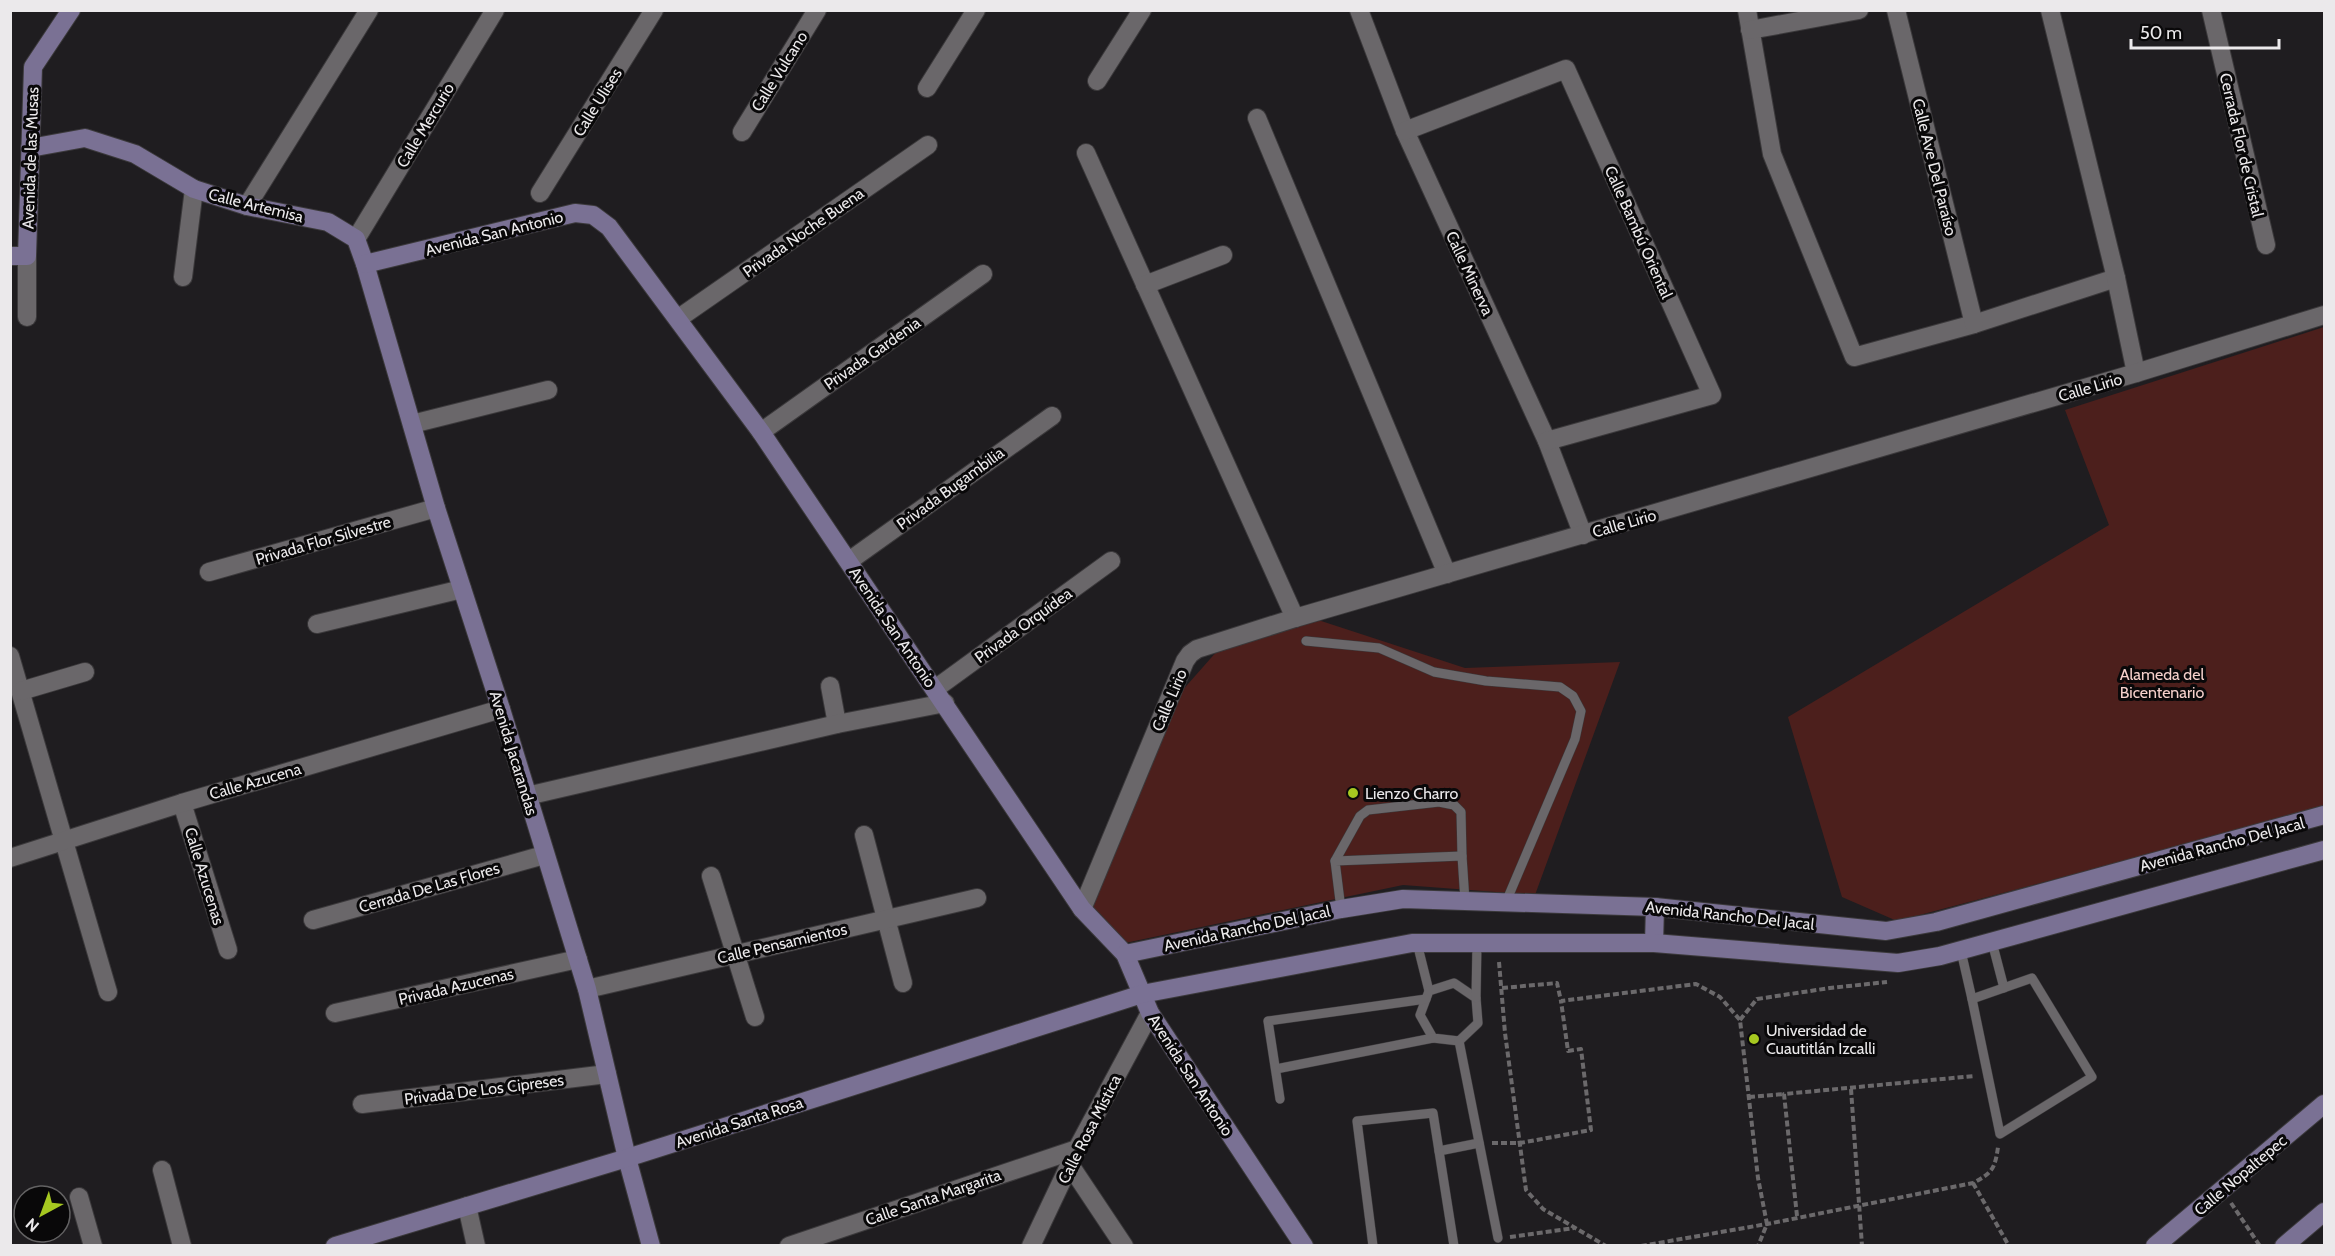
<svg xmlns="http://www.w3.org/2000/svg" width="2335" height="1256" viewBox="0 0 2335 1256" font-family="Cabin,sans-serif">
	<style>
		.green { fill: #4c1f1c }
		.lines { fill: none; stroke-linecap: round; stroke-linejoin: round }
		.lane-casing { stroke: #3b393b; stroke-width: 10 }
		.street-casing { stroke: #3b393b; stroke-width: 20 }
		.secondary-casing { stroke: #3b393b; stroke-width: 20 }
		.path { stroke: #6b696b; stroke-width: 4; stroke-dasharray: 6 3; stroke-linecap: butt }
		.lane { stroke: #6a676a; stroke-width: 9 }
		.street { stroke: #6a676a; stroke-width: 18 }
		.secondary { stroke: #7a7194; stroke-width: 18 }
		.poi-dot { fill: #a6c820; stroke: #090809; stroke-width: 2 }
		.labels { text-anchor: middle; stroke-width: 6; stroke-linejoin: round; paint-order: stroke }
		.street-label { font-size: 16px; fill: #ebe9eb; stroke: #090809 }
		.park-label { font-size: 16px; fill: #f5d0cb; stroke: #090809 }
		.poi-label { font-size: 16px; fill: #ebe9eb; stroke: #090809; text-anchor: start }
	</style>
	<rect width="100%" height="100%" fill="#1f1d20"/>
	<g class="green">
		<polygon points="2324,327 2324,808 1897,921 1842,897 1788,717 2109,525 2065,410"/>
		<polygon points="1312,618 1465,668 1620,662 1535,895 1403,885 1125,943 1088,903 1173,701 1218,650"/>
	</g>
	<g class="lines">
		<g class="lane-casing">
			<g id="lane">
				<polyline points="1306,641 1379,648 1434,672 1486,681 1560,687 1573,696 1581,711 1575,739 1506,902"/>
				<polyline points="1335,861 1360,816 1368,810 1439,802 1454,805 1461,812 1462,856"/>
				<polyline points="1341,909 1335,861 1462,856 1465,901"/>
				<polyline points="1992,942 2004,988"/>
				<polyline points="1417,943 1429,991"/>
				<polyline points="1961,951 1972,999"/>
				<polygon points="2032,978 2092,1077 2000,1134 1972,999"/>
				<polygon points="1454,983 1476,998 1478,1023 1459,1041 1433,1038 1420,1015 1429,991"/>
				<polyline points="1476,998 1477,943"/>
				<polyline points="1459,1041 1498,1238"/>
				<polyline points="1276,1069 1433,1038"/>
				<polyline points="1280,1099 1268,1021 1426,999"/>
				<polyline points="1439,1151 1479,1143"/>
				<polyline points="1373,1246 1357,1121 1433,1113 1454,1246"/>
			</g>
		</g>
		<g class="street-casing">
			<g id="street">
				<polyline points="1359,10 1405,131 1547,441 1583,535"/>
				<polyline points="1747,10 1772,154 1854,357 1974,324 2116,278"/>
				<polyline points="1896,10 1974,324"/>
				<polyline points="2050,10 2116,278 2136,373"/>
				<polyline points="2211,10 2266,245"/>
				<polyline points="1750,30 1859,10"/>
				<polyline points="1097,81 1142,10"/>
				<polyline points="927,88 976,10"/>
				<polyline points="1257,118 1447,574"/>
				<polyline points="1405,131 1566,69 1712,395 1547,441"/>
				<polyline points="742,132 817,10"/>
				<polyline points="1086,153 1295,618"/>
				<polyline points="540,193 654,10"/>
				<polyline points="247,206 369,10"/>
				<polyline points="356,239 495,10"/>
				<polyline points="27,256 27,317"/>
				<polyline points="183,277 194,189"/>
				<polyline points="1145,285 1223,255"/>
				<polyline points="679,318 928,145"/>
				<polyline points="412,424 548,390"/>
				<polyline points="761,432 983,274"/>
				<polyline points="849,561 1052,416"/>
				<polyline points="209,572 436,508"/>
				<polyline points="317,624 462,589"/>
				<polyline points="10,656 108,992"/>
				<polyline points="830,686 837,724"/>
				<polyline points="935,689 1111,561"/>
				<polyline points="21,691 85,672"/>
				<polyline points="527,796 837,724 945,703"/>
				<polyline points="182,803 228,950"/>
				<polyline points="864,835 903,983"/>
				<polyline points="10,858 182,803 501,709"/>
				<polyline points="711,876 755,1017"/>
				<polyline points="1082,909 1185,661 1190,654 1197,649 1295,618 2136,373 2324,315"/>
				<polyline points="313,920 544,855"/>
				<polyline points="587,989 977,898"/>
				<polyline points="335,1013 578,959"/>
				<polyline points="362,1104 607,1074"/>
				<polyline points="1070,1165 1124,1246"/>
				<polyline points="162,1170 182,1246"/>
				<polyline points="79,1197 93,1246"/>
				<polyline points="467,1206 476,1246"/>
				<polyline points="789,1246 1077,1149"/>
				<polyline points="1031,1246 1077,1149 1150,1013"/>
			</g>
		</g>
		<g class="secondary-casing">
			<g id="secondary">
				<polyline points="30,148 85,138 135,154 194,189 247,206 328,222 356,239 365,264 436,508 501,709 587,989 627,1158 651,1246"/>
				<polyline points="10,256 27,256 33,67 71,10"/>
				<polyline points="365,264 575,213 593,215 609,227 761,432 1082,909 1125,954 1150,1013 1304,1246"/>
				<polyline points="1654,943 1655,907"/>
				<polyline points="1125,954 1341,909 1403,899 1655,907 1886,931 1936,922 2324,815"/>
				<polyline points="335,1246 627,1158 1142,994 1412,943 1654,943 1898,963 1940,956 2324,850"/>
				<polyline points="2155,1246 2324,1104"/>
				<polyline points="2284,1246 2324,1212"/>
			</g>
		</g>
		<g class="path">
			<polyline points="1499,962 1505,1033 1526,1190 1543,1209 1606,1246"/>
			<polyline points="1502,988 1557,983 1561,1001 1696,984 1720,997 1740,1020 1758,1178 1767,1224 1758,1246"/>
			<polyline points="1740,1020 1757,999 1830,988 1887,982"/>
			<polyline points="1851,1089 1862,1246"/>
			<polyline points="1749,1097 1784,1094"/>
			<polyline points="1492,1143 1520,1143 1591,1130 1581,1049 1568,1051 1561,1001"/>
			<polyline points="1973,1183 2009,1246"/>
			<polyline points="2231,1203 2260,1246"/>
			<polyline points="1797,1216 1784,1094 1974,1076"/>
			<polyline points="1510,1237 1574,1228"/>
			<path d="M1641,1246l126,-22 206,-41c19,-10 22,-14 25,-36"/>
		</g>
		<use href="#lane" class="lane"/>
		<use href="#street" class="street"/>
		<use href="#secondary" class="secondary"/>
	</g>
	<g class="poi-dot">
		<circle cx="1353" cy="793" r="6"/>
		<circle cx="1754" cy="1039" r="6"/>
	</g>
	<g class="labels">
		<g class="street-label">
			<text transform="translate(779 71) rotate(-58)" y="6">Calle Vulcano</text>
			<text transform="translate(597 102) rotate(-58)" y="6">Calle Ulises</text>
			<text transform="translate(425 125) rotate(-59)" y="6">Calle Mercurio</text>
			<text transform="translate(2242 145) rotate(77)" y="6">Cerrada Flor de Cristal</text>
			<text transform="translate(30 158) rotate(-88)" y="6">Avenida de las Musas</text>
			<text transform="translate(1935 167) rotate(76)" y="6">Calle Ave Del Paraíso</text>
			<text transform="translate(256 205) rotate(14)" y="6">Calle Artemisa</text>
			<text transform="translate(803 232) rotate(-35)" y="6">Privada Noche Buena</text>
			<text transform="translate(1639 232) rotate(66)" y="6">Calle Bambú Oriental</text>
			<text transform="translate(494 233) rotate(-14)" y="6">Avenida San Antonio</text>
			<text transform="translate(1470 273) rotate(65)" y="6">Calle Minerva</text>
			<text transform="translate(872 353) rotate(-35)" y="6">Privada Gardenia</text>
			<text transform="translate(2090 387) rotate(-16)" y="6">Calle Lirio</text>
			<text transform="translate(950 488) rotate(-36)" y="6">Privada Bugambilia</text>
			<text transform="translate(1624 523) rotate(-16)" y="6">Calle Lirio</text>
			<text transform="translate(323 540) rotate(-16)" y="6">Privada Flor Silvestre</text>
			<text transform="translate(1023 625) rotate(-36)" y="6">Privada Orquídea</text>
			<text transform="translate(893 627) rotate(56)" y="6">Avenida San Antonio</text>
			<text transform="translate(1169 700) rotate(-67)" y="6">Calle Lirio</text>
			<text transform="translate(514 753) rotate(73)" y="6">Avenida Jacarandas</text>
			<text transform="translate(255 781) rotate(-16)" y="6">Calle Azucena</text>
			<text transform="translate(2222 844) rotate(-15)" y="6">Avenida Rancho Del Jacal</text>
			<text transform="translate(205 876) rotate(73)" y="6">Calle Azucenas</text>
			<text transform="translate(429 887) rotate(-16)" y="6">Cerrada De Las Flores</text>
			<text transform="translate(1730 915) rotate(6)" y="6">Avenida Rancho Del Jacal</text>
			<text transform="translate(1247 928) rotate(-12)" y="6">Avenida Rancho Del Jacal</text>
			<text transform="translate(782 943) rotate(-13)" y="6">Calle Pensamientos</text>
			<text transform="translate(456 986) rotate(-13)" y="6">Privada Azucenas</text>
			<text transform="translate(1191 1075) rotate(57)" y="6">Avenida San Antonio</text>
			<text transform="translate(484 1089) rotate(-7)" y="6">Privada De Los Cipreses</text>
			<text transform="translate(739 1122) rotate(-18)" y="6">Avenida Santa Rosa</text>
			<text transform="translate(1089 1129) rotate(-63)" y="6">Calle Rosa Mística</text>
			<text transform="translate(2240 1175) rotate(-40)" y="6">Calle Nopaltepec</text>
			<text transform="translate(933 1197) rotate(-19)" y="6">Calle Santa Margarita</text>
		</g>
		<g class="park-label">
			<text x="2162" y="680">Alameda del<tspan x="2162" dy="18">Bicentenario</tspan></text>
		</g>
		<g class="poi-label">
			<text x="1365" y="799">Lienzo Charro</text>
			<text x="1766" y="1036">Universidad de<tspan x="1766" dy="18">Cuautitlán Izcalli</tspan></text>
		</g>
	</g>
	<rect width="2335" height="1256" fill="none" stroke="#ebe9eb" stroke-width="24"/>
	<g transform="translate(42 1214) rotate(221)"><circle r="28" fill="#090809" stroke="#636263" stroke-width="1.5"/>
	<path d="M0-4.5L10 22L0 15L-10 22Z" fill="#a6c820"/>
	<text y="-9" font-size="16" font-weight="bold" text-anchor="middle" fill="#ebe9eb">N</text>
	</g>
	<path d="M2131 39v9h148v-9" fill="none" stroke="#ebe9eb" stroke-width="3"/>
	<text x="2140" y="39" font-size="18" fill="#ebe9eb" stroke="#090809" stroke-width="4.5" paint-order="stroke">50 m</text>
</svg>
